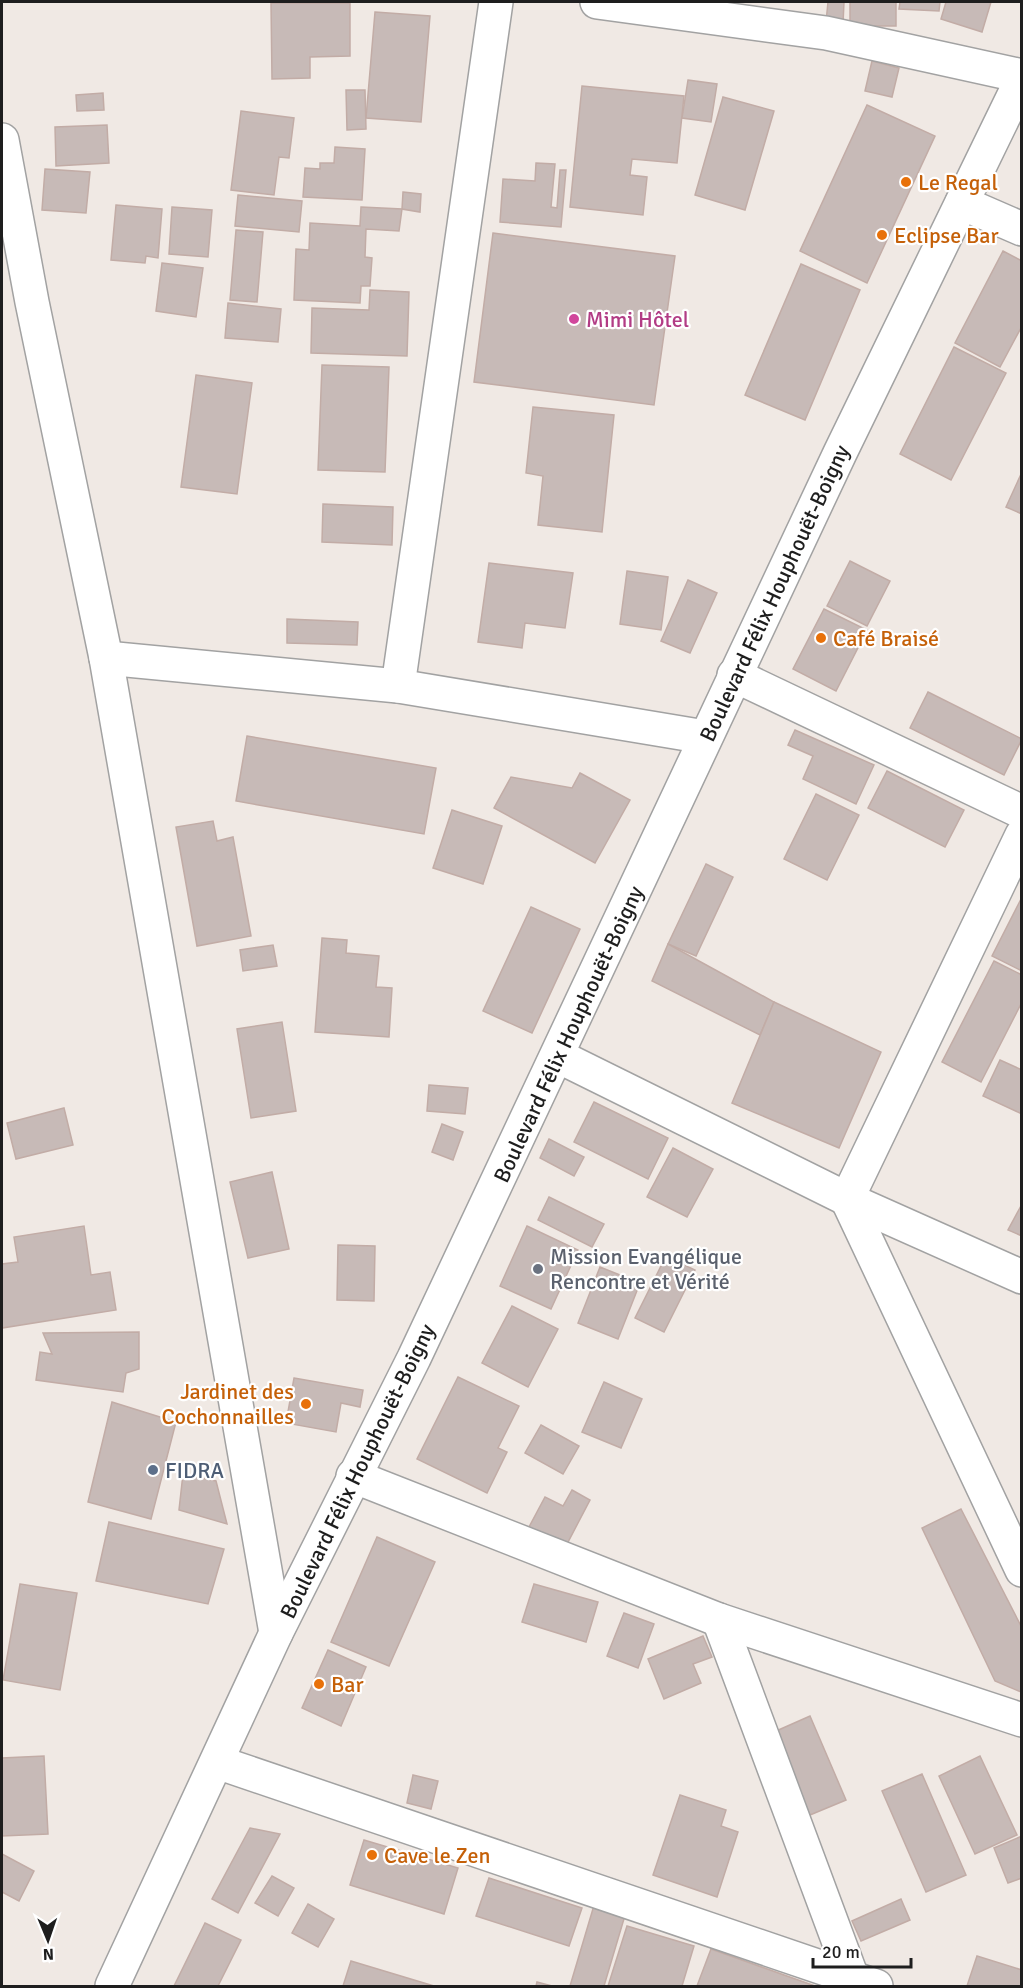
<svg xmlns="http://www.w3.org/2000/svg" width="1023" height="1988" viewBox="0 0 1023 1988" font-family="Signika,sans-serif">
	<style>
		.building { fill: #c7bab7; stroke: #c2aca6; stroke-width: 1.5 }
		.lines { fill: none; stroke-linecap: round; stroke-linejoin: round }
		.minor-casing { stroke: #a2a2a2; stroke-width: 36 }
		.minor { stroke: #fff; stroke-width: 33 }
		.food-dot { fill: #e8710a; stroke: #fff; stroke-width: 2 }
		.hotel-dot { fill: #d1479c; stroke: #fff; stroke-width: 2 }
		.worship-dot { fill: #6b7280; stroke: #fff; stroke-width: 2 }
		.service-dot { fill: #5c6f8a; stroke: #fff; stroke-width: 2 }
		.labels { text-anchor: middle; stroke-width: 4.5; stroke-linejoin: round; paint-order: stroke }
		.food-label { font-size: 22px; fill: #c56008; stroke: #fff; text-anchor: start }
		.hotel-label { font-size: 22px; fill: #b23c85; stroke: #fff; text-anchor: start }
		.street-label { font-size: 22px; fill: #1e1e1e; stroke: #fff }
		.worship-label { font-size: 22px; fill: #5b616d; stroke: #fff; text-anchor: start }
		.service-label { font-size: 22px; fill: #4e5e75; stroke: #fff; text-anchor: start }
	</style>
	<rect width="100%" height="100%" fill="#f0e9e4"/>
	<g class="building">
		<polygon points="828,2 844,2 843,24 826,22"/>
		<rect x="850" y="2" width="46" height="24"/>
		<polygon points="900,2 940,2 939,11 899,9"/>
		<polygon points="946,2 991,2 982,32 941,19"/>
		<polygon points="271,3 350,3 350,56 310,57 310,78 272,79"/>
		<polygon points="375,12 430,16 421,122 366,118"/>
		<polygon points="872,61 899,68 892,97 865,91"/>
		<polygon points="688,80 717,84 711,122 682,118"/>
		<polygon points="582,86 684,96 677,163 632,159 630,175 647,177 643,215 570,207"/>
		<polygon points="346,90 365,90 366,129 347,130"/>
		<polygon points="103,93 104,110 77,111 76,95"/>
		<polygon points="723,97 774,111 745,210 695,195"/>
		<polygon points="867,105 935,136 867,283 800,251"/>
		<polygon points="241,111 294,118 289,158 279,157 274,195 231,190"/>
		<polygon points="107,125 109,163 56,166 55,127"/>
		<polygon points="335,147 365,149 362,200 303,197 305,168 320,169 320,163 334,163"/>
		<polygon points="536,163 555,164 551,207 557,208 560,170 566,170 561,227 500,222 503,179 535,181"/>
		<polygon points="45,169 90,172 86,213 42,210"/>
		<polygon points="403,192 421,194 420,212 402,209"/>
		<polygon points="238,195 302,201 299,232 235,226"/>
		<polygon points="116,205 162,209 158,258 146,256 145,263 111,260"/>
		<polygon points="172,207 212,210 208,257 169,254"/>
		<polygon points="361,207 402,209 399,231 366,229 365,257 372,258 370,286 361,286 360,303 294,300 296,249 309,250 310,223 360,226"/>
		<polygon points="236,230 263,232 257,302 230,300"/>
		<polygon points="493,233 675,256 654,405 474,382"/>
		<polygon points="1003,251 1022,261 1022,326 1000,367 955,343"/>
		<polygon points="162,263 203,268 196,317 156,311"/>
		<polygon points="801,264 860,290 805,420 745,395"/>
		<polygon points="370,290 409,292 407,356 311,353 312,308 369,310"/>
		<polygon points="228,303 281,309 278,342 225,338"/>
		<polygon points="954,347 1006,373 951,480 900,454"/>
		<polygon points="322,365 389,367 385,472 318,470"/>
		<polygon points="196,375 252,383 237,494 181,487"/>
		<polygon points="533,407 614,415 602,532 538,525 543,476 526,473"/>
		<polygon points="1022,472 1022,514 1006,507"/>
		<polygon points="323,504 393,507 392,545 322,542"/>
		<polygon points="850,561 890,581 867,626 827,606"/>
		<polygon points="489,563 573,573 565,628 525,623 522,648 478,642"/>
		<polygon points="627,571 668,577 661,630 620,624"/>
		<polygon points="688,580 717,593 690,653 661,641"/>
		<polygon points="824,609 867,630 836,691 793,669"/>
		<polygon points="287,619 358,622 357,645 287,643"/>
		<polygon points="928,692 1022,739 1004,775 910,728"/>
		<polygon points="795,730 874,765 856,804 803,779 813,756 788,745"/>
		<polygon points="247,736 436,768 424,834 236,801"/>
		<polygon points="887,771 964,810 945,847 868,808"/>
		<polygon points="580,773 630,800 595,863 494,808 511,777 572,788"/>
		<polygon points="816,794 859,815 827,880 784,859"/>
		<polygon points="452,810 502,826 483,884 433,868"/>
		<polygon points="213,821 217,841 233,837 251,936 197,946 176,827"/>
		<polygon points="706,864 733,877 696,956 668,944"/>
		<polygon points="1022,897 1022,971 992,956"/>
		<polygon points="531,907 580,929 532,1033 483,1011"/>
		<polygon points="322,938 347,940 346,953 379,956 376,987 392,988 389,1037 315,1032"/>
		<polygon points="668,944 774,1002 760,1035 652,981"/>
		<polygon points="273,945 277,966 243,971 240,950"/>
		<polygon points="994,961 1022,975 1022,1002 981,1082 942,1062"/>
		<polygon points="774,1002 881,1052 839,1148 732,1103"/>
		<polygon points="282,1022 296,1111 251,1118 237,1029"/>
		<polygon points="1000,1060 1022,1070 1022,1114 983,1096"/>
		<polygon points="429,1085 468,1088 465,1114 427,1111"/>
		<polygon points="594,1102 668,1138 648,1179 574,1142"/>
		<polygon points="64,1108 73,1145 16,1159 7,1123"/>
		<polygon points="442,1124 463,1132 453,1160 432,1152"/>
		<polygon points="549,1139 584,1157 574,1176 540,1158"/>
		<polygon points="673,1148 713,1169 687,1217 647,1197"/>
		<polygon points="272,1172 289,1249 248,1258 230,1182"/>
		<polygon points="549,1197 604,1224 592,1247 538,1220"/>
		<polygon points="1022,1204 1022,1236 1008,1230"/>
		<polygon points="84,1226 91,1275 110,1272 116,1310 2,1328 2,1264 18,1262 14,1237"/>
		<polygon points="527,1226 578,1250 551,1309 500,1286"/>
		<polygon points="338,1245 375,1246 374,1301 337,1300"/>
		<polygon points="666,1256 695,1270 664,1332 635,1318"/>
		<polygon points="600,1267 640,1283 618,1339 578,1323"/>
		<polygon points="512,1306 558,1329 528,1387 482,1363"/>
		<polygon points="139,1332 139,1369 126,1373 123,1392 36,1380 40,1352 52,1354 43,1333"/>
		<polygon points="458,1377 519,1406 498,1448 507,1452 487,1493 417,1459"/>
		<polygon points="294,1378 363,1390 360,1407 341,1403 336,1432 286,1423"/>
		<polygon points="604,1382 642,1399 621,1448 582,1432"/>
		<polygon points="112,1402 176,1422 151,1519 88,1502"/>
		<polygon points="541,1425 579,1446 563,1474 525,1453"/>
		<polygon points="183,1474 216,1481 227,1524 179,1510"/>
		<polygon points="572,1490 590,1500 566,1546 529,1527 545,1497 563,1506"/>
		<polygon points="961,1509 1022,1628 1021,1692 995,1681 922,1528"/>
		<polygon points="109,1522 224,1549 208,1604 96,1581"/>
		<polygon points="377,1537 435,1562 389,1666 331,1642"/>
		<polygon points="20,1584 77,1593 60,1690 3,1680"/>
		<polygon points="534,1584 598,1602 586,1642 522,1622"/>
		<polygon points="624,1613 654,1624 638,1668 607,1656"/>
		<polygon points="703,1636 712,1657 693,1664 701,1683 664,1699 648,1659"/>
		<polygon points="328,1650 366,1667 341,1726 302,1708"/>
		<polygon points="810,1716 846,1800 810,1815 774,1732"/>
		<polygon points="44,1756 48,1834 2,1836 2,1758"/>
		<polygon points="980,1756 1017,1835 975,1854 939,1776"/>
		<polygon points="922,1774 966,1875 926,1892 882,1791"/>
		<polygon points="413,1775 438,1781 431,1809 407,1803"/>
		<polygon points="680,1795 726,1810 721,1826 738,1832 717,1897 653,1875"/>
		<polygon points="250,1828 280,1834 238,1913 212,1899"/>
		<polygon points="1022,1836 1022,1878 1008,1883 994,1848"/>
		<polygon points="364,1840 458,1868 444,1914 350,1885"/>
		<polygon points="2,1854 34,1871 19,1901 2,1892"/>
		<polygon points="272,1876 294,1888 278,1916 255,1903"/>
		<polygon points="489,1878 582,1908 569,1946 476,1916"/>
		<polygon points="901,1899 910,1920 861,1941 852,1921"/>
		<polygon points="595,1902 626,1912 604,1986 570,1986"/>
		<polygon points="308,1904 334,1919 318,1947 292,1933"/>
		<polygon points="205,1923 241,1940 218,1986 174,1986"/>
		<polygon points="627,1926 694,1946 682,1986 608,1986"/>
		<polygon points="711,1949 815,1986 697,1986"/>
		<polygon points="977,1956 1022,1970 1022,1986 967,1986"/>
		<polygon points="351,1961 434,1986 343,1986"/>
		<polygon points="537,1982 552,1986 536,1986"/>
	</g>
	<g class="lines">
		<g class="minor-casing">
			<g id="minor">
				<polyline points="597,2 826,33 1022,76"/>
				<polyline points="2,140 32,302 106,658 276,1633"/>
				<polyline points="962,203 1022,229"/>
				<polyline points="106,658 398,686 705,737"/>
				<polyline points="734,675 1022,812"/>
				<polyline points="398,686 496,2"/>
				<polyline points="1022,835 847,1199 1022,1570"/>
				<polyline points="558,1056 847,1199 1022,1277"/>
				<polyline points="353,1476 719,1620 1022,1720"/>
				<polyline points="719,1620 853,1980 851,1986"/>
				<polyline points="217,1762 876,1986"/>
				<polyline points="112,1986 276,1633 414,1358 840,453 1022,79"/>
			</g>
		</g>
		<use href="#minor" class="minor"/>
	</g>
	<g class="food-dot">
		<circle cx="906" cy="182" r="6"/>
		<circle cx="882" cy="235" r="6"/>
		<circle cx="821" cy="638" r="6"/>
		<circle cx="306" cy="1404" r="6"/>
		<circle cx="319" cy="1684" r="6"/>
		<circle cx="372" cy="1855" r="6"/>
	</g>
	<circle class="hotel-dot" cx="574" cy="319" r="6"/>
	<circle class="worship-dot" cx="538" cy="1269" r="6"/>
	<circle class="service-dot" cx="153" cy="1470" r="6"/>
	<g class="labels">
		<g class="food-label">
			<text x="918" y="190">Le Regal</text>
			<text x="894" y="243">Eclipse Bar</text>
			<text x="833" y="646">Café Braisé</text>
			<text x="294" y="1399" text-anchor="end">Jardinet des<tspan x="294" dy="25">Cochonnailles</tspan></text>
			<text x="331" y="1692">Bar</text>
			<text x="384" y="1863">Cave le Zen</text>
		</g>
		<g class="hotel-label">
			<text x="586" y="327">Mimi Hôtel</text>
		</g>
		<g class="street-label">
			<text transform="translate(774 593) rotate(-65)" y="8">Boulevard Félix Houphouët-Boigny</text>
			<text transform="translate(568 1034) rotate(-65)" y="8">Boulevard Félix Houphouët-Boigny</text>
			<text transform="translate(357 1471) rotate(-64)" y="8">Boulevard Félix Houphouët-Boigny</text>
		</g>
		<g class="worship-label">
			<text x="550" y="1264">Mission Evangélique<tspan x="550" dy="25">Rencontre et Vérité</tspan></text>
		</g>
		<g class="service-label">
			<text x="165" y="1478">FIDRA</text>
		</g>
	</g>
	<rect width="1023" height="1988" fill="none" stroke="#1e1e1e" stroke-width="6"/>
	<g transform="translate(48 1940) rotate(178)" stroke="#ffffff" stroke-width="4.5" paint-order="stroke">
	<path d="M0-4.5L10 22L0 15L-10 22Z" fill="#1e1e1e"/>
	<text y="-9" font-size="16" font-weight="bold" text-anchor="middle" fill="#1e1e1e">N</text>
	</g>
	<path d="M813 1958v9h98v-9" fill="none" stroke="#1e1e1e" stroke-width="3"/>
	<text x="822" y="1958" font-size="18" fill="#1e1e1e" stroke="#ffffff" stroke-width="4.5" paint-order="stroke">20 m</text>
</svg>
